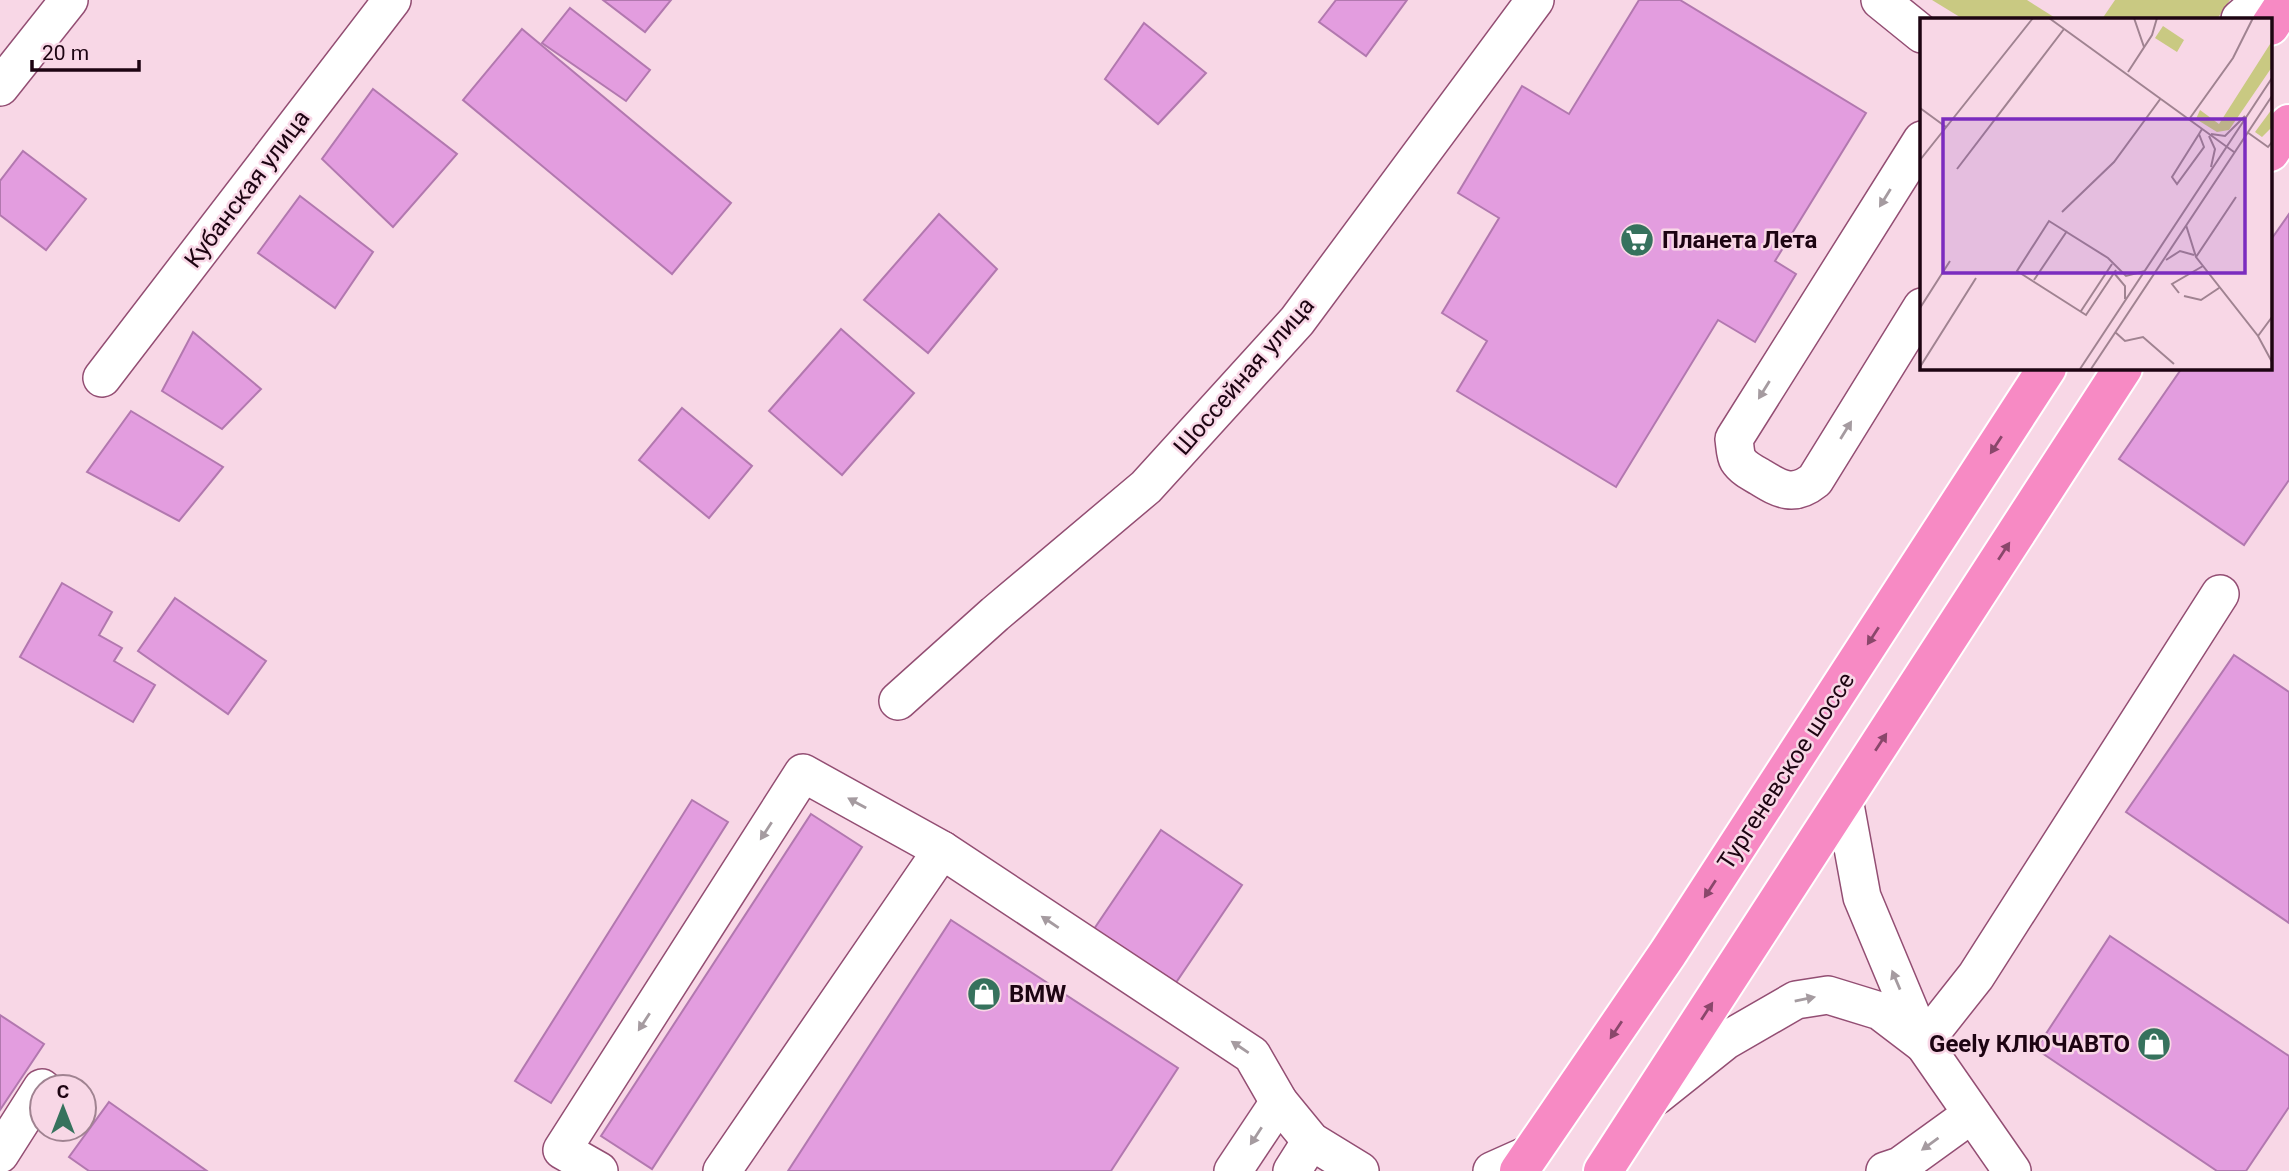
<svg xmlns="http://www.w3.org/2000/svg" width="2289" height="1171" viewBox="0 0 2289 1171" font-family="Roboto,sans-serif">
	<style>
		.green { fill: #c9c982 }
		.building { fill: #e39ddf; stroke: #b278af; stroke-width: 2 }
		.lines { fill: none; stroke-linecap: round; stroke-linejoin: round }
		.minor-casing { stroke: #934e73; stroke-width: 40 }
		.highway-casing { stroke: #fff; stroke-width: 42 }
		.minor { stroke: #fff; stroke-width: 37 }
		.highway { stroke: #f78ac4; stroke-width: 38 }
		.oneway { fill: #a59ba0 }
		.oneway2 { fill: #8a476b }
		.labels { text-anchor: middle; stroke-width: 5; stroke-linejoin: round; paint-order: stroke }
		.street-label { font-size: 24px; fill: #1d0412; stroke: #f8d7e6 }
		.poi-label { font-size: 24px; font-weight: bold; fill: #1d0412; stroke: #f8d7e6; text-anchor: start }
		.inset-road { fill: none; stroke: #a08391; stroke-width: 2 }
		.view { fill: #7b2cbf; fill-opacity: 0.15; stroke: #7b2cbf; stroke-width: 3.5 }
		.inset-edge { fill: none; stroke: #1d0412; stroke-width: 3.5 }
	</style>
	<rect width="100%" height="100%" fill="#f8d7e6"/>
	<g class="green">
		<polygon points="1932,0 2027,0 2057,19 1963,19"/>
		<polygon points="2115,0 2230,0 2217,19 2102,19"/>
	</g>
	<g class="building">
		<polygon points="603,0 671,0 645,32"/>
		<polygon points="1336,0 1407,0 1366,56 1319,22"/>
		<polygon points="1639,0 1680,0 1866,113 1775,261 1796,274 1755,342 1718,320 1616,487 1457,391 1487,341 1442,313 1499,218 1458,193 1522,86 1569,114"/>
		<polygon points="570,8 650,70 626,101 542,43"/>
		<polygon points="1144,23 1206,73 1158,124 1105,79"/>
		<polygon points="522,29 731,203 672,274 463,100"/>
		<polygon points="373,89 457,154 393,227 322,159"/>
		<polygon points="23,151 86,199 46,250 0,215 0,181"/>
		<polygon points="300,196 373,252 335,308 258,253"/>
		<polygon points="939,214 997,269 928,353 864,300"/>
		<polygon points="2289,214 2289,480 2244,545 2119,459 2182,368 2270,368 2270,241"/>
		<polygon points="841,329 914,393 842,475 769,411"/>
		<polygon points="193,332 261,389 222,429 162,391"/>
		<polygon points="682,408 752,466 709,518 639,460"/>
		<polygon points="131,411 223,467 179,521 87,472"/>
		<polygon points="62,583 112,612 99,635 122,648 114,661 155,685 133,722 20,657"/>
		<polygon points="175,598 266,661 228,714 138,651"/>
		<polygon points="2234,655 2289,692 2289,923 2126,812"/>
		<polygon points="692,800 728,822 551,1103 515,1081"/>
		<polygon points="811,814 862,847 652,1169 601,1136"/>
		<polygon points="1161,830 1242,885 1175,984 1094,929"/>
		<polygon points="951,920 1178,1068 1111,1171 788,1171"/>
		<polygon points="2110,936 2289,1056 2289,1107 2246,1171 2217,1171 2036,1049"/>
		<polygon points="0,1015 44,1044 0,1110"/>
		<polygon points="109,1102 207,1171 89,1171 69,1157"/>
	</g>
	<g class="lines">
		<g class="minor-casing">
			<g id="minor">
				<polyline points="1880,0 1922,34"/>
				<polyline points="2240,19 2262,0"/>
				<polyline points="0,87 69,0"/>
				<path d="M1922,140l-188,299c1,6 1,16 4,21 5,8 15,13 22,17 21,13 34,20 55,3l107,-173"/>
				<polyline points="102,378 392,0"/>
				<polyline points="898,701 995,614 1146,487 1297,321 1535,0"/>
				<polyline points="1844,799 1862,897 1923,1043 2012,1171"/>
				<polyline points="1923,1043 1976,976 2220,594"/>
				<polyline points="1656,1096 1725,1041 1796,1000 1828,995 1880,1011 1922,1043"/>
				<polyline points="0,1154 42,1088"/>
				<polyline points="599,1171 562,1150 803,773 942,850 1252,1055 1279,1102 1311,1141 1360,1171"/>
				<polyline points="722,1171 942,850"/>
				<polyline points="1233,1171 1279,1102"/>
				<polyline points="1292,1171 1311,1141"/>
				<polyline points="1492,1171 1530,1154"/>
				<polyline points="1885,1171 1900,1166 1972,1114"/>
			</g>
		</g>
		<g class="highway-casing">
			<g id="highway">
				<polyline points="2270,26 2287,0"/>
				<polyline points="2270,152 2289,124"/>
				<polyline points="1519,1171 1668,953 2047,368"/>
				<polyline points="1603,1171 2123,368"/>
			</g>
		</g>
		<use href="#minor" class="minor"/>
		<use href="#highway" class="highway"/>
	</g>
	<defs><path id="oneway-solid" d="M-6-.8H1V-3.2L6.5 0L1 3.2V.8H-6Z" transform="scale(1.75)"/></defs>
	<g class="oneway">
		<use href="#oneway-solid" transform="translate(1885 198) rotate(122)"/>
		<use href="#oneway-solid" transform="translate(1764 390) rotate(122)"/>
		<use href="#oneway-solid" transform="translate(1846 430) rotate(-58)"/>
		<use href="#oneway-solid" transform="translate(857 803) rotate(-151)"/>
		<use href="#oneway-solid" transform="translate(766 831) rotate(123)"/>
		<use href="#oneway-solid" transform="translate(1050 922) rotate(-146)"/>
		<use href="#oneway-solid" transform="translate(1896 980) rotate(-113)"/>
		<use href="#oneway-solid" transform="translate(1805 999) rotate(-11)"/>
		<use href="#oneway-solid" transform="translate(644 1022) rotate(123)"/>
		<use href="#oneway-solid" transform="translate(1240 1047) rotate(-146)"/>
		<use href="#oneway-solid" transform="translate(1256 1136) rotate(123)"/>
		<use href="#oneway-solid" transform="translate(1930 1144) rotate(144)"/>
	</g>
	<g class="oneway2">
		<use href="#oneway-solid" transform="translate(1996 445) rotate(123)"/>
		<use href="#oneway-solid" transform="translate(2004 551) rotate(-57)"/>
		<use href="#oneway-solid" transform="translate(1873 636) rotate(123)"/>
		<use href="#oneway-solid" transform="translate(1881 742) rotate(-57)"/>
		<use href="#oneway-solid" transform="translate(1710 889) rotate(123)"/>
		<use href="#oneway-solid" transform="translate(1707 1011) rotate(-57)"/>
		<use href="#oneway-solid" transform="translate(1616 1030) rotate(124)"/>
	</g>
	<defs>
		<g id="supermarket-disc" transform="scale(1.75)"><circle r="9.5" fill="#36725d" stroke="#f8d7e6"/><path d="M-6-5.5h2.5l.6 2H6L4.5 2H-2.5L-4.4-4H-6ZM-1.5 3.2a1.3 1.3 0 1 0 .1 0ZM3 3.2a1.3 1.3 0 1 0 .1 0Z" fill="#fff"/></g>
		<g id="shop-disc" transform="scale(1.75)"><circle r="9.5" fill="#36725d" stroke="#f8d7e6"/><path d="M-5-2.5h2.3a2.7 3.5 0 0 1 5.4 0H5L5.5 6h-11ZM-1.5-2.5h3a1.5 2.3 0 0 0-3 0Z" fill="#fff"/></g>
	</defs>
	<g fill-rule="evenodd">
		<use href="#supermarket-disc" x="1637" y="240"/>
		<use href="#shop-disc" x="984" y="994"/>
		<use href="#shop-disc" x="2154" y="1044"/>
	</g>
	<g class="labels">
		<g class="street-label">
			<text transform="translate(247 189) rotate(-53)" y="8">Кубанская улица</text>
			<text transform="translate(1244 376) rotate(-49)" y="8">Шоссейная улица</text>
			<text transform="translate(1786 771) rotate(-57)" y="8">Тургеневское шоссе</text>
		</g>
		<g class="poi-label">
			<text x="1662" y="248">Планета Лета</text>
			<text x="1009" y="1002">BMW</text>
			<text x="2130" y="1052" text-anchor="end">Geely КЛЮЧАВТО</text>
		</g>
	</g>
	<g transform="translate(1920 18)">
		<rect width="352" height="352" fill="#f8d7e6"/>
		<path d="M243,8l21,14 -7,12 -22,-14zM352,23v26l-43,63 -12,2 -21,-13 4,-9 19,14zM352,91v18l-10,10 -7,-5z" fill="#c9c982"/>
		<path class="inset-road" d="M129,0l185,134M214,0l10,29M208,54l24,-37 5,-17M0,90l26,19M270,100l43,-60 20,-40M327,114l21,15 4,-5M279,116l5,13 -27,37 -5,-7 27,-43 3,-5M291,116l14,2 20,-20M289,118l6,13 -4,18M0,142l113,-142M37,151l107,-140M142,194l52,-50 47,-64M266,207l10,32 62,79 14,26M276,239l40,-60M246,242l14,-9 14,4M196,252l-30,45 -69,-44 32,-50 59,37 18,18 19,-5M194,255l11,13v13M114,262l33,-49M259,275l-7,-9 31,-18M264,278l17,4 18,-12M0,290l30,-47M161,293l31,-47M195,314l10,9 18,-4 31,27M338,318l14,-19M0,349l56,-89M160,351l192,-291M171,351l181,-273"/>
		<path class="view" d="M23,101h302v154h-302z"/>
		<rect width="352" height="352" class="inset-edge"/>
	</g>
	<g transform="translate(63 1108)"><circle r="33" fill="#f8d7e6" stroke="#a08391" stroke-width="2"/>
	<path d="M0-5L12 26L0 18L-12 26Z" fill="#36725d"/>
	<text y="-10" font-size="19" font-weight="bold" text-anchor="middle" fill="#1d0412">С</text>
	</g>
	<path d="M32 60v10h107v-10" fill="none" stroke="#1d0412" stroke-width="3.5"/>
	<text x="42" y="60" font-size="21" fill="#1d0412" stroke="#f8d7e6" stroke-width="5" paint-order="stroke">20 m</text>
</svg>
